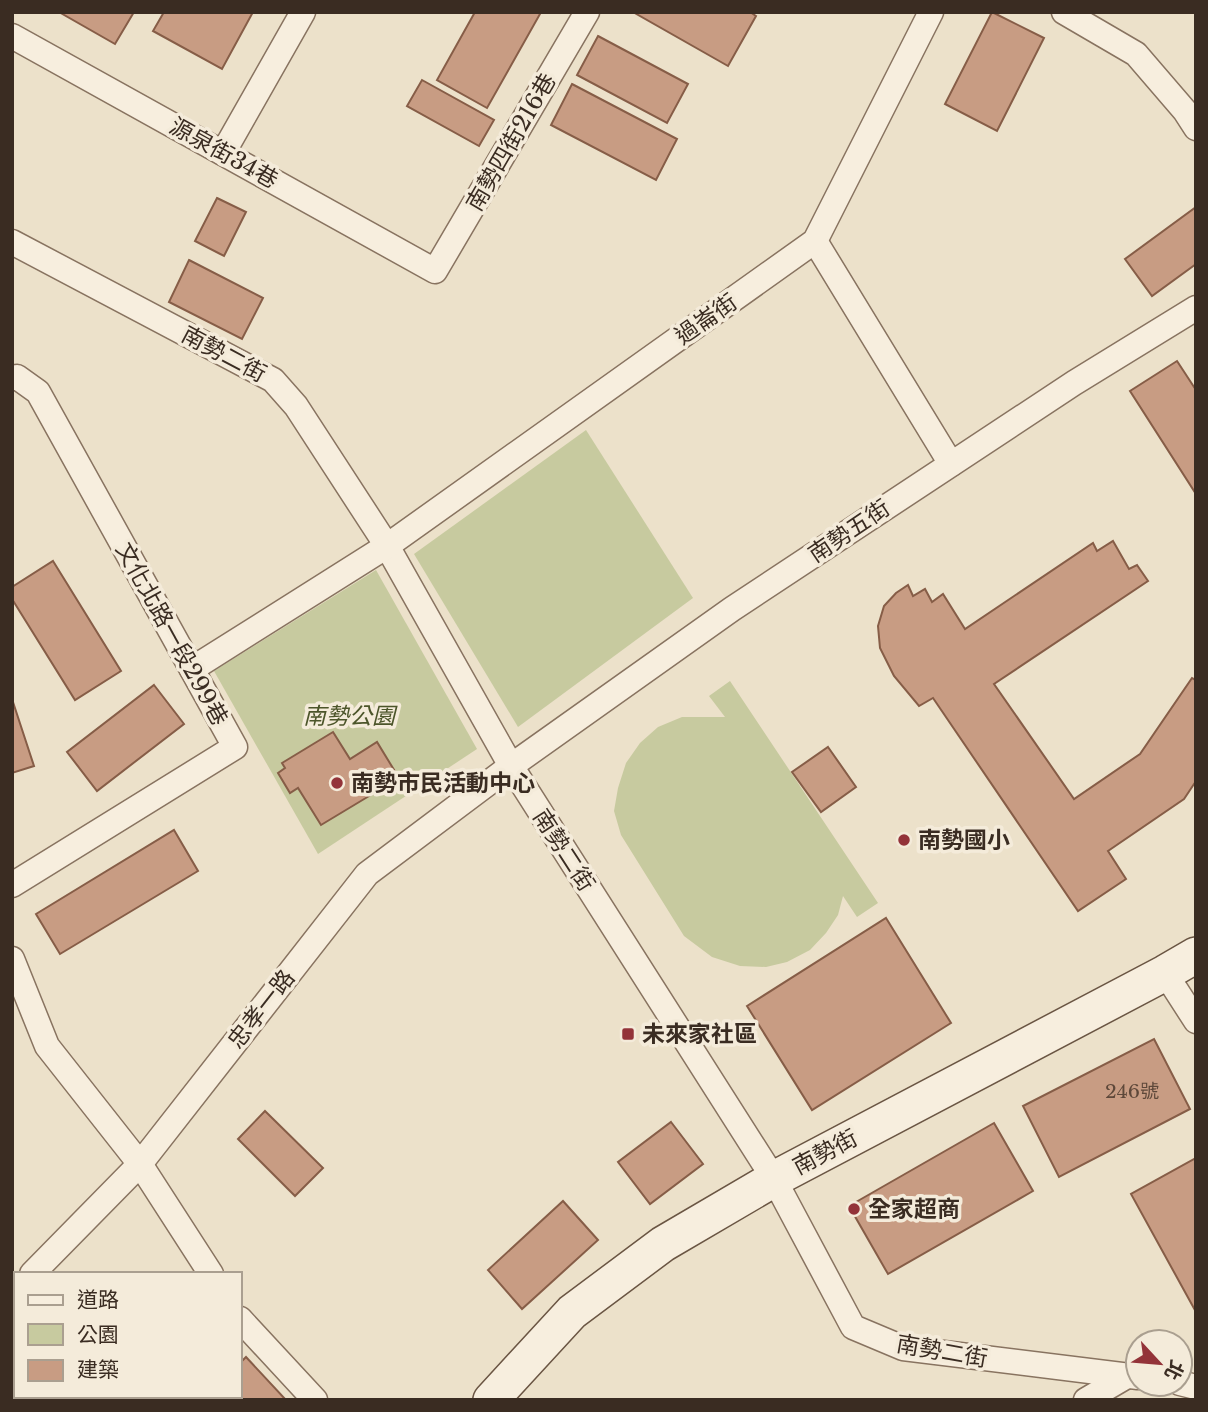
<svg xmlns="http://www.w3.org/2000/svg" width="1208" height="1412" viewBox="0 0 1208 1412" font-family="'Libre Baskerville','Noto Sans TC',serif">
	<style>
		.green { fill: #c7ca9f }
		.building { fill: #c89c83; stroke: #865d47; stroke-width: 2 }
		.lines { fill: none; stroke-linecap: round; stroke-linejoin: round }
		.minor-casing { stroke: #887360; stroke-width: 27 }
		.secondary-casing { stroke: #6a5543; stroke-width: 38 }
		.minor { stroke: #f7eede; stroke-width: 24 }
		.secondary { stroke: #f7eede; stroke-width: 35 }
		.poi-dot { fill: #933339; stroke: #f4ebda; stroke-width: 2.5 }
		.labels { text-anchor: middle; stroke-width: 7; stroke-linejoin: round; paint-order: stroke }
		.number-label { font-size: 19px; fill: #5e483a }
		.street-label { font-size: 23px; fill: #3a2c22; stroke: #f4ebda }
		.park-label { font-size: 23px; font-style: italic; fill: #4c552a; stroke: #f4ebda }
		.poi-label { font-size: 23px; font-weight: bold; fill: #3a2c22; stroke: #f4ebda; text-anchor: start }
	</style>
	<rect width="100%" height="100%" fill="#ece1ca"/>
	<g class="green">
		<polygon points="586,430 693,598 518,727 414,554"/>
		<polygon points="376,570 477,749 318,854 214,671"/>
		<polygon points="730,681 878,903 857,917 843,896 838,915 826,933 810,950 787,962 766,967 740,966 712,957 684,936 621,835 614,811 618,788 626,763 640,743 658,727 682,717 725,717 709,696"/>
	</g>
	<g class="building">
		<polygon points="59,12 134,12 115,44"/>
		<polygon points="164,12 253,12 222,69 153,31"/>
		<polygon points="475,12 538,12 540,14 487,108 437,80"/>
		<polygon points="633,12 750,12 756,16 728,66"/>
		<polygon points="992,12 1044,38 997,131 945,104"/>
		<polygon points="598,36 688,84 667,123 577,75"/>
		<polygon points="422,80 494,120 479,146 407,106"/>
		<polygon points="572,84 677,139 656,180 551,125"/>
		<polygon points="217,198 246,212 224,256 195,241"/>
		<polygon points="1196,207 1196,264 1152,296 1125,259"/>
		<polygon points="189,260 263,298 242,339 169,302"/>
		<polygon points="1177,361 1196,390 1196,494 1130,391"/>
		<polygon points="1113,541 1129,569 1137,565 1148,581 994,684 1074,799 1140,754 1192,678 1196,680 1196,781 1184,799 1108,851 1126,879 1078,911 933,698 919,706 894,676 880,648 878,626 884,606 896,593 908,585 913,596 925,589 932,602 943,594 965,629 1093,543 1097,551"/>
		<polygon points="53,561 121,671 75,700 12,599 12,587"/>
		<polygon points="154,685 184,724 97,791 67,752"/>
		<polygon points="12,699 34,766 12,773"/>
		<polygon points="333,732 350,759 377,742 399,778 321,825 298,788 290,793 278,773 285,768 282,763"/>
		<polygon points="828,747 856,787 821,812 792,772"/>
		<polygon points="174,830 198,871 60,954 36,914"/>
		<polygon points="886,918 951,1023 812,1110 747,1006"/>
		<polygon points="1154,1039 1190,1109 1059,1177 1023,1106"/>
		<polygon points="265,1111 323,1168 295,1196 238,1139"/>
		<polygon points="671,1122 703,1164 650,1204 618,1162"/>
		<polygon points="994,1123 1033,1191 888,1274 849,1206"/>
		<polygon points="1196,1158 1196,1312 1131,1194"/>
		<polygon points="563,1201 598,1240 522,1309 488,1270"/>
		<polygon points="246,1357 286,1400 201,1400 205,1396 240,1396 240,1363"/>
	</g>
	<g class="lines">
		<g class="minor-casing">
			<g id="minor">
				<polyline points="1064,12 1136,54 1185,111 1196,128"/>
				<polyline points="12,36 435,271 587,12"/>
				<polyline points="223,153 303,12"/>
				<polyline points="815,241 951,464"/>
				<polyline points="12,242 273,380 296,406 387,546 511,766 774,1179 853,1327 903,1348 1138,1377"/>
				<polyline points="12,378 17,377 38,392 235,747 12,885"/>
				<polyline points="192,669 387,546 815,241 931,12"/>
				<polyline points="12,959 47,1046 140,1164 211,1274"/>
				<polyline points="1165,973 1196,1021"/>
				<polyline points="32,1274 140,1164 367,874 511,766 732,609 1074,383 1196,308"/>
				<polyline points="12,1294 16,1290"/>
				<polyline points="240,1319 315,1400"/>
				<polyline points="1180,1383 1196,1387"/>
				<polyline points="1086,1400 1127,1376"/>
			</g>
		</g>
		<g class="secondary-casing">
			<polyline id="secondary" points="491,1400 572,1312 663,1244 774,1179 1165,973 1196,955"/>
		</g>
		<use href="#minor" class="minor"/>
		<use href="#secondary" class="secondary"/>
	</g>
	<g class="poi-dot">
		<circle cx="337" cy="783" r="7"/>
		<circle cx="904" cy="840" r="7"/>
		<rect x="621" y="1027" width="14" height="14" rx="3.5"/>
		<circle cx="854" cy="1209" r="7"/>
	</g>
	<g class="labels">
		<g class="number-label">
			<text x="1132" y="1098">246號</text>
		</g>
		<g class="street-label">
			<text transform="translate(511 142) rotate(-60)" y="8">南勢四街216巷</text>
			<text transform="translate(224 153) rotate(29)" y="8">源泉街34巷</text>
			<text transform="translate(706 319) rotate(-35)" y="8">過崙街</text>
			<text transform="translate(224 354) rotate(28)" y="8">南勢二街</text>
			<text transform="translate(849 531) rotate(-34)" y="8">南勢五街</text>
			<text transform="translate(172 634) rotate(61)" y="8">文化北路一段299巷</text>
			<text transform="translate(564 850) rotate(57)" y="8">南勢二街</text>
			<text transform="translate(261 1009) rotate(-52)" y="8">忠孝一路</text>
			<text transform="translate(825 1152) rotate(-28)" y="8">南勢街</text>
			<text transform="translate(942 1351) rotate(10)" y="8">南勢二街</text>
		</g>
		<g class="park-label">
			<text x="349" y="724">南勢公園</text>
		</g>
		<g class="poi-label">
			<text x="351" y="791">南勢市民活動中心</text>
			<text x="918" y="848">南勢國小</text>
			<text x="642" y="1042">未來家社區</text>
			<text x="868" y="1217">全家超商</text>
		</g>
	</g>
	<rect width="1208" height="1412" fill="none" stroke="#3a2c22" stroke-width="28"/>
	<rect x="14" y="1272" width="228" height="126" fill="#f4ebda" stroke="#aa9f90" stroke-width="2"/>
	<rect x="28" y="1295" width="35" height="10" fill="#f7eede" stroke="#aa9f90" stroke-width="2"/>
	<text x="77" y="1307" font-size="21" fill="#3a2c22">道路</text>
	<rect x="28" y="1324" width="35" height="21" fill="#c7ca9f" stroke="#aa9f90" stroke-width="2"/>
	<text x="77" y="1342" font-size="21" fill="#3a2c22">公園</text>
	<rect x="28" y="1360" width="35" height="21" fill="#c89c83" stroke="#aa9f90" stroke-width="2"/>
	<text x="77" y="1377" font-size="21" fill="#3a2c22">建築</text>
	<g transform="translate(1159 1363) rotate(116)"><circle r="33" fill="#f4ebda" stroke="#aa9f90" stroke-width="2"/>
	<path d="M0-5L12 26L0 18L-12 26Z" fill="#933339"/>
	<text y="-10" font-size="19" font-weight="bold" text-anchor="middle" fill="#3a2c22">北</text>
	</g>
</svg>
